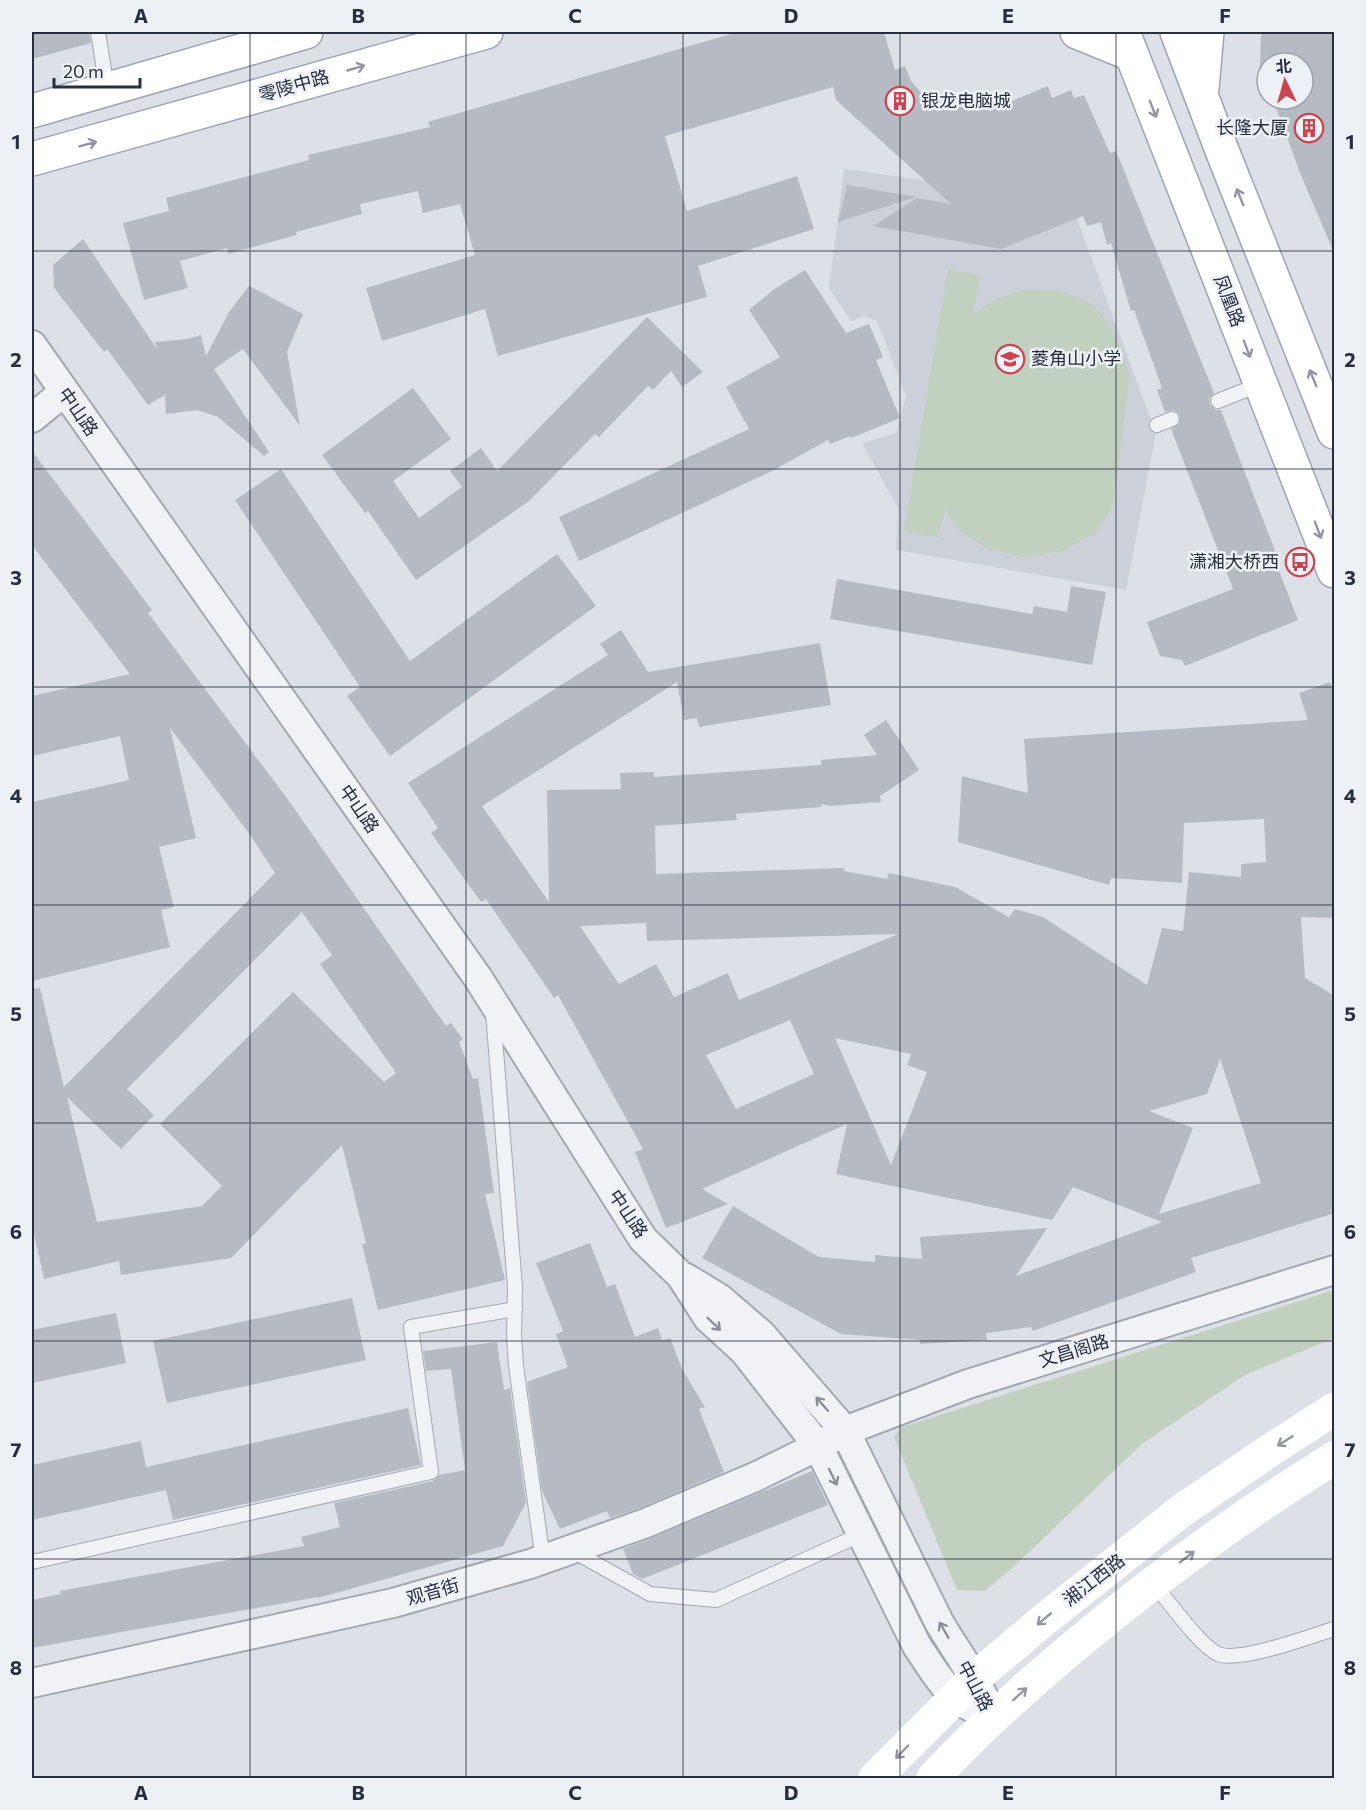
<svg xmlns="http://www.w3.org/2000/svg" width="1366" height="1810" viewBox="0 0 1366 1810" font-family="Commissioner,'Noto Sans SC',sans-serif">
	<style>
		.built { fill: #ccd0d9 }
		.green { fill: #c2d0bf }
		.building { fill: #b5bac3; fill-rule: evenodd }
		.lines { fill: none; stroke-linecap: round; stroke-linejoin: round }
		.service-casing { stroke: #a3a8b1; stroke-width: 16 }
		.minor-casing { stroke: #a3a8b1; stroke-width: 32 }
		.primary-casing { stroke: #9da4b2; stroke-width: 36 }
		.service { stroke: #f0f2f5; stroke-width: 14 }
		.minor { stroke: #f0f2f5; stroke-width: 28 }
		.secondary { stroke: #fff; stroke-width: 33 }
		.primary { stroke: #fff; stroke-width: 33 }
		.oneway { stroke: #93969e }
		.oneway2 { stroke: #8c9099 }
		.grid { fill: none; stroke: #272e3d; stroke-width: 1.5; stroke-opacity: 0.55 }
		.labels { text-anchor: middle; stroke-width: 5; stroke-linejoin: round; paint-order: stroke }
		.street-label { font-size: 18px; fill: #272e3d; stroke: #edf0f5 }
		.poi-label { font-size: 18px; fill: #272e3d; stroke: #edf0f5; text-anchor: start }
		.neatline { fill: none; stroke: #272e3d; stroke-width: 2 }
		.grid-label { font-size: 20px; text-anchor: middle; font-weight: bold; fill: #272e3d }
	</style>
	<rect width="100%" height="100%" fill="#dde1e7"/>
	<polygon class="built" points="844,169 994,190 1060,173 1156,433 1126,590 896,550 898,508 862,443 896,433 906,396 877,321 864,316 851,321 829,288"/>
	<g class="green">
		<polygon points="948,269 980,275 973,315 993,300 1025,290 1061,291 1091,303 1110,325 1123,352 1129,377 1116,490 1110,512 1093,534 1063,551 1025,557 988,549 961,532 945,510 938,537 904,531"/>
		<polygon points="1334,1290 1334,1338 1245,1375 1143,1443 1010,1570 985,1591 957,1590 894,1437 902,1427"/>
	</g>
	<g class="building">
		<polygon points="32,32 89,32 91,43 32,59"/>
		<polygon points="738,32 884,32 895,70 905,66 911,81 923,95 946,103 974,109 1002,105 1048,86 1052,98 1071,90 1074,98 1084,95 1110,153 1116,151 1214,393 1209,399 1210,405 1216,410 1221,410 1225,421 1279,561 1276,563 1298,620 1185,666 1182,660 1160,656 1147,622 1233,589 1171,429 1179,424 1180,416 1174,410 1165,412 1157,390 1162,388 1134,310 1131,311 1111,243 1107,245 1101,222 1087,226 1083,216 1001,249 873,226 917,198 951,204 836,100 833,87 665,136 687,211 797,176 814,229 698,266 707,297 498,356 485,309 382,341 366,288 475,255 460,204 423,213 418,191 360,204 362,214 296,232 297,235 228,254 227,248 180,261 188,288 144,300 123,223 169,211 166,198 309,160 308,155 430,127 428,122"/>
		<polygon points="1261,32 1335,32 1335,255 1300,173 1273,99 1303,99 1303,63 1267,63 1267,84 1260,66"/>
		<polygon points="847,185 916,197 838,222"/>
		<polygon points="83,239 157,349 155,342 187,339 201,335 206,356 229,312 249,286 303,314 287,352 300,426 243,349 214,369 269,452 264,456 218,417 197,410 166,414 165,395 148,405 107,349 104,352 54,288 53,265"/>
		<polygon points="805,270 846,333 869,324 883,357 876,360 900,418 851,438 850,436 830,444 828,440 772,471 579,561 559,517 749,429 726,387 780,357 749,310 773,290"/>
		<polygon points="647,317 703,372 682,387 671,371 653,390 648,386 599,437 595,434 529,501 416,580 368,511 365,513 322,455 413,388 451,439 393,481 419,518 462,487 450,471 481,448 497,471"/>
		<path d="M32,451l120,159 -4,3 141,188 157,225 5,-3 12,16 -4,3 14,37 5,-1 16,115 -9,1 20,86 -127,30 -16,-66 4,-1 -24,-98 -111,113 -110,17 -2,-14 -75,18 -12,-54v-236l8,-1 24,99 211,-214 -24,-37 -81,-108 26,110 -37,9 15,60 -13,3 9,37 -138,34v-179l97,-22 -9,-44 -88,20v-60l98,-22 -98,-129zM302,912l30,43 -12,9 76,109 -12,9 -91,-90 -133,132 62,62 -20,20 -105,16 -30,-125 54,52 33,-34 -27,-26z"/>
		<polygon points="281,469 410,661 557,554 596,606 390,756 347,696 360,687 235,500"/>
		<polygon points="837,579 1032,614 1034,606 1067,612 1071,586 1106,592 1092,665 830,619"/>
		<path d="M621,630l27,42 172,-29 11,62 -132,22 -2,-9 -13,2 -7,-38 -195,124 67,96 -2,-112 74,-1 -1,-16 34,-1v5l74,-5 93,-7v-5l56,-5 -13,-20 22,-15 33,50 -39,26 1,6 -51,4 -8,-2 -1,3 -85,7 1,6 -82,6 1,48 188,-6v3l43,8 2,-6 66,14 54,30 6,-8 28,8 104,68 15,-57 21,3 6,-59 52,5v-13l25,-2 -2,-43 -80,4 -2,60 -71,-5 -2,7 -151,-43 4,-66 66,17 -4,-54 284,-19 -9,-27 31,-11 5,13v223l-34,-1 4,61 30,18v217l-144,45 5,14 -163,59 -2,-4 -45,6 1,7 -67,4v-4l-79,-6 -139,-76 31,-52 86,51 56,5v-7l47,4 -2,-22 127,-9 -31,48 146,-54 -89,-35 -21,33 -216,-46 11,-50 -145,65 26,15 -62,24 -31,-76 8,-3 -85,-154 -4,3 -68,-99 -5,3 -50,-69 7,-5 -30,-45 200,-128 -8,-11zM646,923l1,18 251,-7 -159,66 -11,-27 -54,24 -18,-33 -37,20 -39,-58zM790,1020l24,54 -78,35 -30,-54zM835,1038l76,16 -4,11 20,7 -36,93zM1220,1059l41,124 -102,31 34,-86 -44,-17 58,-17z"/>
		<polygon points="590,1243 607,1287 615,1284 635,1337 658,1328 662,1340 670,1338 682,1369 705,1407 699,1409 724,1472 640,1508 610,1518 607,1511 560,1529 542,1491 527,1382 568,1367 556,1334 563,1331 536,1263"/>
		<polygon points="352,1298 366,1360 167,1403 153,1341"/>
		<polygon points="116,1313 126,1363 32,1383 32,1330"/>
		<polygon points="497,1342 504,1390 510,1388 526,1503 503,1546 318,1598 318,1597 32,1648 32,1600 61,1594 60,1591 304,1546 301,1537 340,1527 334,1503 433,1481 439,1475 465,1470 451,1369 426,1371 423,1351"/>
		<polygon points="408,1408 421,1465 173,1520 166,1490 32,1520 32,1465 141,1441 146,1467"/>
		<polygon points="812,1471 828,1505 642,1579 633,1574 623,1549 652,1538"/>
	</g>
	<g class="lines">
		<g class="service-casing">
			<g id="service">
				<polyline points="98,32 107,89"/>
				<polyline points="1218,401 1261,384"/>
				<polyline points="1157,425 1172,419"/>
				<polyline points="493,1013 515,1287 514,1336 516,1366 543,1560"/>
				<polyline points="573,1551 650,1594 716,1600 862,1534"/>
				<polyline points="32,1562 431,1472 411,1327 515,1309"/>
				<path d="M1153,1583c15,17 46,62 65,71 21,9 93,-18 116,-25"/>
			</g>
		</g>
		<g class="minor-casing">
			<g id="minor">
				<polyline points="32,345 478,978 643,1239 681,1276 708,1318 744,1351 818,1446 917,1646 935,1673 954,1698 992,1718"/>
				<polyline points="32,418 64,392"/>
				<path d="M686,1278l33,20 42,36 84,97 94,191c15,26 33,49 45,76"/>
				<polyline points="32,1683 393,1603 530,1564 646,1523 755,1477 818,1446 845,1431 968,1384 1334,1270"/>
			</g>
		</g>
		<g class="primary-casing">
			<g id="primary">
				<polyline points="1077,32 1131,54"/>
				<polyline points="1123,32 1334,571"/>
				<polyline points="1177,32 1223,153 1334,432"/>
				<polyline points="1202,88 1207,32"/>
				<polyline points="32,111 306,32"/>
				<polyline points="32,159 486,32"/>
			</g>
		</g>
		<use href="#service" class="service"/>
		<use href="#minor" class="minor"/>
		<g class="secondary">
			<polyline points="875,1778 975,1678 1045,1619 1181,1511 1272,1449 1334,1409"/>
			<path d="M933,1778c56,-60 118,-114 182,-165 70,-56 143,-108 219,-155"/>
		</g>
		<use href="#primary" class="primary"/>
	</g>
	<defs><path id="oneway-shaft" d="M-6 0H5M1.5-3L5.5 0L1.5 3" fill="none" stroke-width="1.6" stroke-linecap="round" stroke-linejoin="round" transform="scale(1.5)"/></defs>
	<g class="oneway">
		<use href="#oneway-shaft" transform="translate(356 68) rotate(-16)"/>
		<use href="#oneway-shaft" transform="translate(1153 109) rotate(69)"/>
		<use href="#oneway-shaft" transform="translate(88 144) rotate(-15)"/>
		<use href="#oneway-shaft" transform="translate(1240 197) rotate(-112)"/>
		<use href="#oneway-shaft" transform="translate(1247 349) rotate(69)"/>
		<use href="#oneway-shaft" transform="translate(1313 378) rotate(-112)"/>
		<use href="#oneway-shaft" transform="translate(1318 530) rotate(69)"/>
		<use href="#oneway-shaft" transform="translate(1285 1441) rotate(148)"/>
		<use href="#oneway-shaft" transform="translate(1187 1557) rotate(-37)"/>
		<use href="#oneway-shaft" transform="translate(1044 1619) rotate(140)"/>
		<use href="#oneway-shaft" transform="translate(1020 1694) rotate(-42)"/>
		<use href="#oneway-shaft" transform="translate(902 1752) rotate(134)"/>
	</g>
	<g class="oneway2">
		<use href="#oneway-shaft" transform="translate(714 1324) rotate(44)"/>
		<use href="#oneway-shaft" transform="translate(822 1404) rotate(-131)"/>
		<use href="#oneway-shaft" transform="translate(833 1477) rotate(64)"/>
		<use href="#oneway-shaft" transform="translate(944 1630) rotate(-120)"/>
	</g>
	<path class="grid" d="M250,32v1746M466,32v1746M683,32v1746M900,32v1746M1116,32v1746M32,251h1302M32,469h1302M32,687h1302M32,905h1302M32,1123h1302M32,1341h1302M32,1559h1302"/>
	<defs>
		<g id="building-ring" transform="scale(1.5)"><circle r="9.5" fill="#edf0f5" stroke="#c94552" stroke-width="1.5"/><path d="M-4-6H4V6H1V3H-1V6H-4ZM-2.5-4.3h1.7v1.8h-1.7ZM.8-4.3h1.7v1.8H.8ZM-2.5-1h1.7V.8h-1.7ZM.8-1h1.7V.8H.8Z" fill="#c94552"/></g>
		<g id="school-ring" transform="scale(1.5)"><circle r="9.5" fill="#edf0f5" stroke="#c94552" stroke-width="1.5"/><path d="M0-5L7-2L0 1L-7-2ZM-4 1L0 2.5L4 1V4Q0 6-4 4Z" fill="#c94552"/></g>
		<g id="bus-ring" transform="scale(1.5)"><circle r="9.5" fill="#edf0f5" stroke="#c94552" stroke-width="1.5"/><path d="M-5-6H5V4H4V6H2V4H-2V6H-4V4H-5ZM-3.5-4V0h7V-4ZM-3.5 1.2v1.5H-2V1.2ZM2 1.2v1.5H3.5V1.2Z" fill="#c94552"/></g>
	</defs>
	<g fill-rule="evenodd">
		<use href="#building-ring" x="900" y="101"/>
		<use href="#building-ring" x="1309" y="128"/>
		<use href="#school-ring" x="1010" y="359"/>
		<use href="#bus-ring" x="1300" y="562"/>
	</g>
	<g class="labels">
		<g class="street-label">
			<text transform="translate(294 86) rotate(-16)" y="6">零陵中路</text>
			<text transform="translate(1229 301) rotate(69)" y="6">凤凰路</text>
			<text transform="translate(78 412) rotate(55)" y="6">中山路</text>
			<text transform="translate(359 809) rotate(55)" y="6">中山路</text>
			<text transform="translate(628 1214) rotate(56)" y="6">中山路</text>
			<text transform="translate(1074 1351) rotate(-17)" y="6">文昌阁路</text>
			<text transform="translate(1094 1580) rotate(-38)" y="6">湘江西路</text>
			<text transform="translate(433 1592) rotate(-16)" y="6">观音街</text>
			<text transform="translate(975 1686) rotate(62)" y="6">中山路</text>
		</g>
		<g class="poi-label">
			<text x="921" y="107">银龙电脑城</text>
			<text x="1288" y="134" text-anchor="end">长隆大厦</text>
			<text x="1031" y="365">菱角山小学</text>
			<text x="1279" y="568" text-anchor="end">潇湘大桥西</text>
		</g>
	</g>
	<rect width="1366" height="1810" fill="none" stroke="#edf0f5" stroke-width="66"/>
	<g transform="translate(1285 81) rotate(355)"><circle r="28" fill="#edf0f5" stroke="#9ea2ab" stroke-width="1.5"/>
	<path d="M0-4.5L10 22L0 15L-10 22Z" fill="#c94552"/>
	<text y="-9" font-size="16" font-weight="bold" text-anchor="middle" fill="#272e3d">北</text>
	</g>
	<path d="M54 78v9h86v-9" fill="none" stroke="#272e3d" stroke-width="3"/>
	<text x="63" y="78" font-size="18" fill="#272e3d" stroke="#edf0f5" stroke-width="4.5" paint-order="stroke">20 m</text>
	<rect x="33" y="33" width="1300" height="1744" class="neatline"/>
	<g class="grid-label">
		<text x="141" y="23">A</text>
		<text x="358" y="23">B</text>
		<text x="575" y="23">C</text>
		<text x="791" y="23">D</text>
		<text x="1008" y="23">E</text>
		<text x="1225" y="23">F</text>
		<text x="16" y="149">1</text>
		<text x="1350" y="149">1</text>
		<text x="16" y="367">2</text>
		<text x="1350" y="367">2</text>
		<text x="16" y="585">3</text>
		<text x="1350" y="585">3</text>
		<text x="16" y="803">4</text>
		<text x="1350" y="803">4</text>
		<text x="16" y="1021">5</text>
		<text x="1350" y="1021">5</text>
		<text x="16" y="1239">6</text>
		<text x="1350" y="1239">6</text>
		<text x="16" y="1457">7</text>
		<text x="1350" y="1457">7</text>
		<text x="16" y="1675">8</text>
		<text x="1350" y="1675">8</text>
		<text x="141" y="1800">A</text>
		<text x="358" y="1800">B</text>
		<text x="575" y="1800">C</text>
		<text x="791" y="1800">D</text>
		<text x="1008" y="1800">E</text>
		<text x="1225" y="1800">F</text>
	</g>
</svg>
